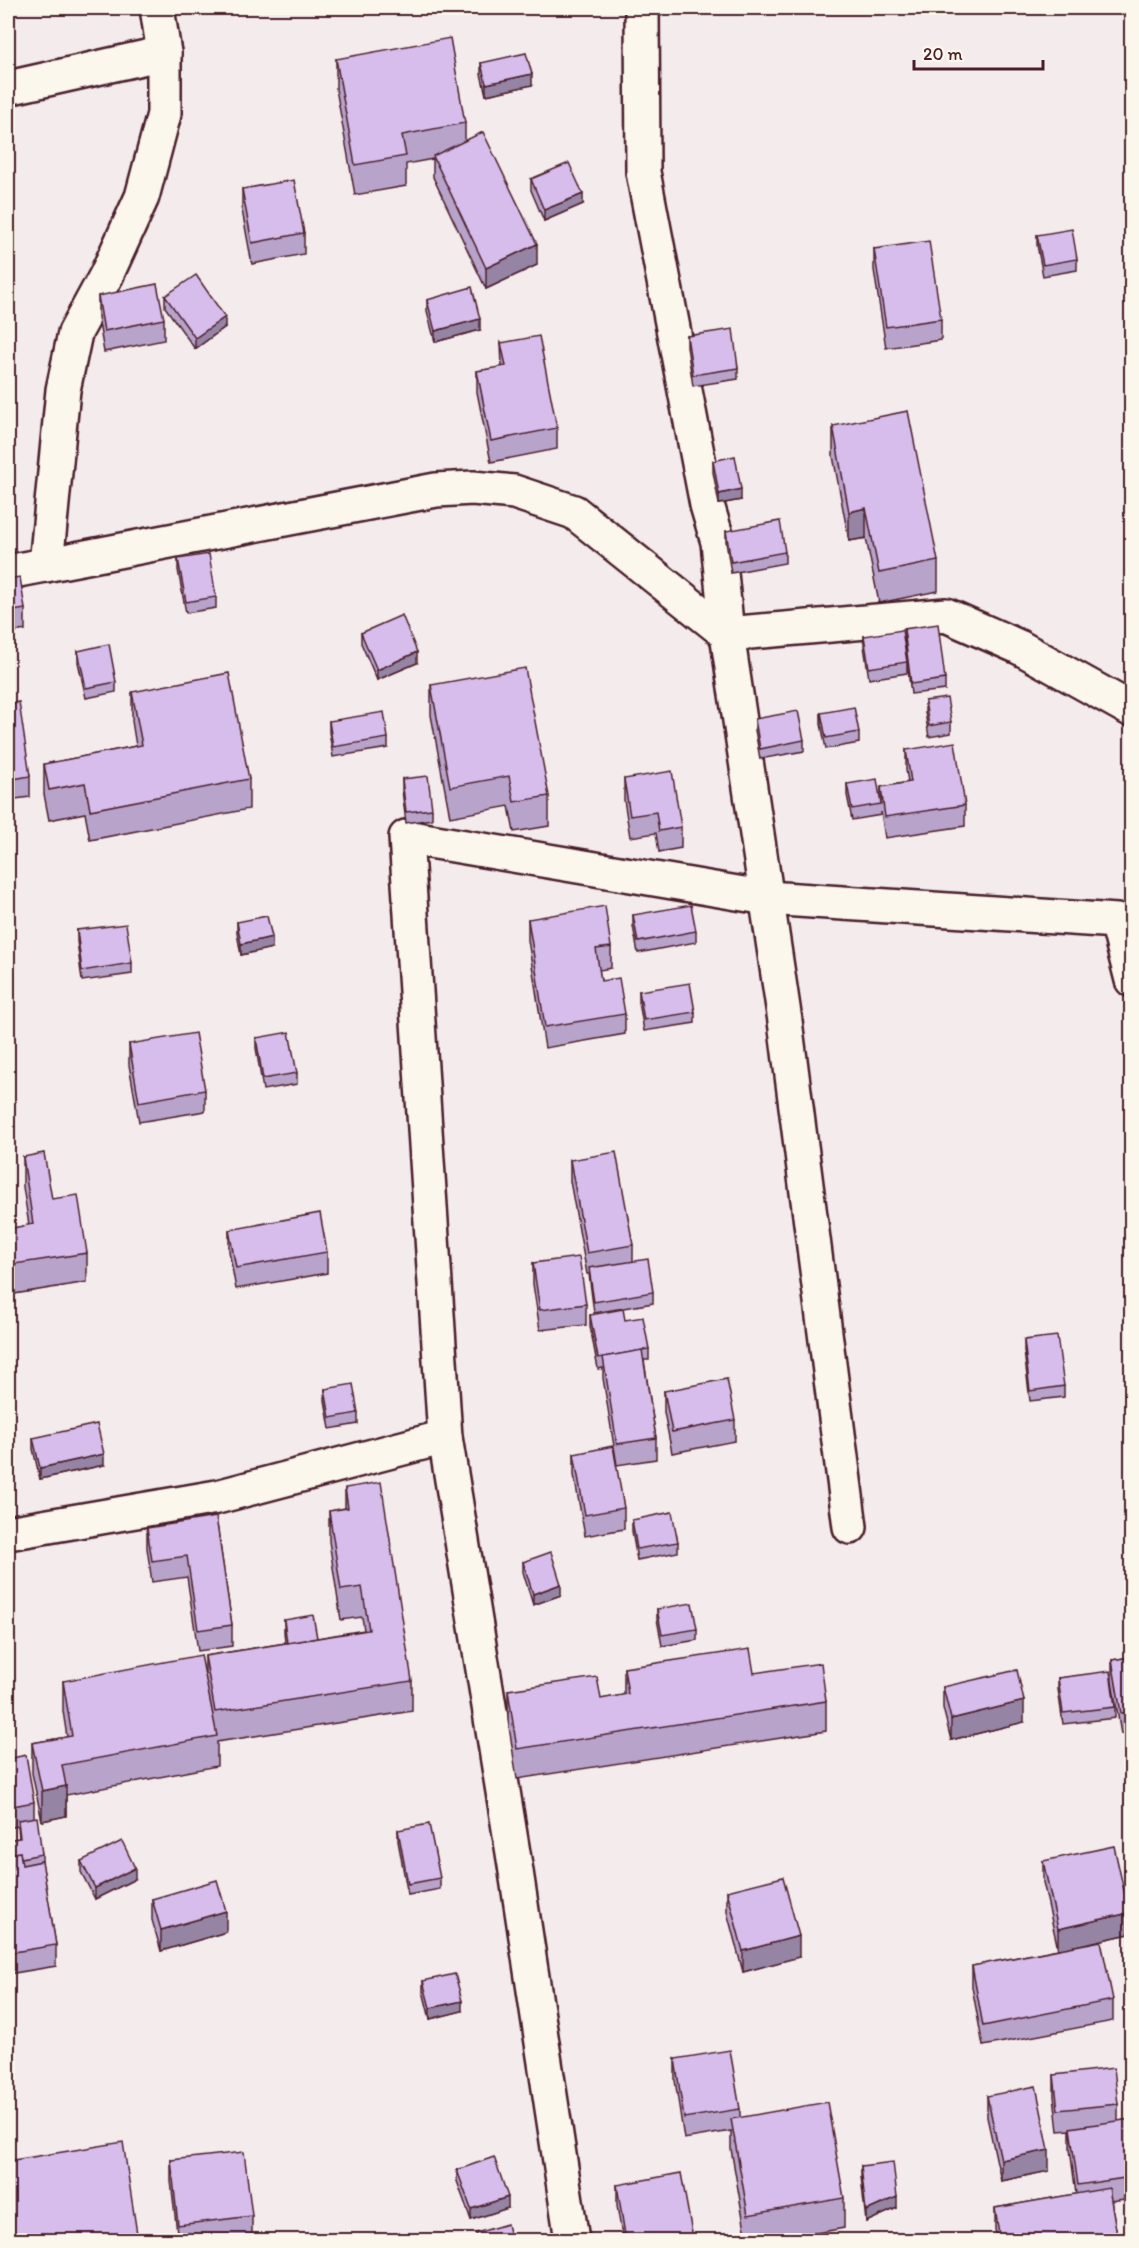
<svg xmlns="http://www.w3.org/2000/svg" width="1139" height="2248" viewBox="0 0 1139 2248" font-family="Itim,sans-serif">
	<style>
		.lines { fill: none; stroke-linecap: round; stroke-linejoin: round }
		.minor-casing { stroke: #4a1f2b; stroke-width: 38 }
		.minor { stroke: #fbf7ec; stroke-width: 33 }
		.wall { fill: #b8a3cb; stroke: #4a1f2b; stroke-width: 1.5 }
		.shaded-wall { fill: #9684a5; stroke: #4a1f2b; stroke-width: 1.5 }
		.building { fill: #d6bdec; stroke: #4a1f2b; stroke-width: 1.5 }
	</style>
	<rect width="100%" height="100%" fill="#f4ebec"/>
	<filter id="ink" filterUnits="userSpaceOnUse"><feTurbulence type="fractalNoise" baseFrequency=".0167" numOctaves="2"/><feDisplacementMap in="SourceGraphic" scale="12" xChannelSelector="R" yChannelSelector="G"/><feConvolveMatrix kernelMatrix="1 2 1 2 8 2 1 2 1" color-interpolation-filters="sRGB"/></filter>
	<g filter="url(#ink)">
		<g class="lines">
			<g class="minor-casing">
				<g id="minor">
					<polyline points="642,8 643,172 707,505 718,542 727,634 785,1021 850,1527"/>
					<polyline points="8,88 164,53"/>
					<polyline points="46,565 63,390 75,333 106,276 142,197 164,114 164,53 157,8"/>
					<polyline points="8,572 436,490 473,488 514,492 574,512 727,634 946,615 1019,647 1132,710"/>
					<polyline points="445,1437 515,1865 572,2240"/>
					<polyline points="8,1533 217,1497 445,1437 406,837 767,898 1117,921 1132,980"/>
				</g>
			</g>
			<use href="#minor" class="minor"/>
		</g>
		<g class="wall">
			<polygon points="336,59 465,123 465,140 537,265 486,289 433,177 433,159 406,164 406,186 355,195 336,89"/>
			<polygon points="481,63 532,85 486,95 481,74"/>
			<polygon points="531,179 583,204 544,221 531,190"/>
			<polygon points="242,189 304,233 304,254 252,264 242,210"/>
			<polygon points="1037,235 1077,259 1077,270 1043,276 1037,245"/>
			<polygon points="874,249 941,319 941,340 886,348 874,270"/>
			<polygon points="98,296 164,319 164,340 104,352 98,317"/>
			<polygon points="165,296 225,327 195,349 165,307"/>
			<polygon points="427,300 480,330 435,342 427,311"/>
			<polygon points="687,336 738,368 738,379 693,386 687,347"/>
			<polygon points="501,343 557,428 557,449 491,462 477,392 477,371 502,367"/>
			<polygon points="833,426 938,561 938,591 879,603 866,538 849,541 833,456"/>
			<polygon points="713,461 741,500 719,504 713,472"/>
			<polygon points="726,531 785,552 785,563 731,573 726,542"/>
			<polygon points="178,559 216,597 216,608 186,613 178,570"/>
			<polygon points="8,579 25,609 25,630 8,633"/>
			<polygon points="904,629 945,679 945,690 911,694 904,639"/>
			<polygon points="361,633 417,663 377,680 361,643"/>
			<polygon points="864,636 907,662 907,673 869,679 864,646"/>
			<polygon points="78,651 116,682 116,692 86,698 78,662"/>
			<polygon points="431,685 549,796 549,826 514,832 509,806 450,817 431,715"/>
			<polygon points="132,692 249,779 249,809 90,840 85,813 49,820 44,794 44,764 136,746 132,721"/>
			<polygon points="925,701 951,722 951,733 929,737 925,712"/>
			<polygon points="8,704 30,776 30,797 8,800"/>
			<polygon points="821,713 859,732 859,743 826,749 821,724"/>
			<polygon points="755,719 804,740 804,751 760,759 755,730"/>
			<polygon points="329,721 388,738 388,748 333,757 329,732"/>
			<polygon points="906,750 965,805 965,826 885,838 881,812 881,815 852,820 847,795 847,784 881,801 881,787 908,782 906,770"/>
			<polygon points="402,779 432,809 432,819 406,823 402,790"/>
			<polygon points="624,779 681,827 681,848 659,852 656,833 630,837 624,800"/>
			<polygon points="633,915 696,931 696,942 638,953 633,926"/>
			<polygon points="528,919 611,947 611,968 599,970 601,981 625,1014 625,1034 545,1048 528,940"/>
			<polygon points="237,922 272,948 241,955 237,933"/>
			<polygon points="77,930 132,963 132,974 82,981 77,941"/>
			<polygon points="639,991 695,1012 695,1023 644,1031 639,1002"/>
			<polygon points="256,1038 297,1073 297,1084 263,1090 256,1048"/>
			<polygon points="129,1044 205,1090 205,1111 139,1122 129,1065"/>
			<polygon points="23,1157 87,1253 87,1282 8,1295 8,1229 29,1225 23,1187"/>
			<polygon points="570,1160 633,1245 633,1261 653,1292 653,1303 594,1313 589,1274 587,1274 570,1181"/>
			<polygon points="229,1230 327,1252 327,1273 236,1289 229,1251"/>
			<polygon points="533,1263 586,1304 586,1325 540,1330 533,1284"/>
			<polygon points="590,1315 625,1320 649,1349 649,1360 644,1360 656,1438 656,1459 617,1465 603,1378 603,1368 598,1369 590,1326"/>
			<polygon points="1024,1340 1064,1386 1064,1397 1030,1401 1024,1351"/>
			<polygon points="325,1389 358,1413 358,1424 330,1429 325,1400"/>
			<polygon points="664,1391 735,1420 735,1441 672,1453 664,1412"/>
			<polygon points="33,1438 104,1465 40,1479 33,1449"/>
			<polygon points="574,1454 624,1508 624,1529 585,1536 574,1475"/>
			<polygon points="345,1488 412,1681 412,1711 217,1742 217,1766 66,1795 66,1816 42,1821 32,1773 32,1743 67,1737 63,1711 63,1681 205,1675 205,1656 285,1643 284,1631 284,1620 317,1638 364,1630 362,1617 341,1620 329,1541 329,1511 345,1508"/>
			<polygon points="216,1517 232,1625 232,1646 198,1651 187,1577 152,1582 147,1548 147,1528"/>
			<polygon points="632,1520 678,1542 678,1552 637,1560 632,1531"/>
			<polygon points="523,1562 561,1595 533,1605 523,1572"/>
			<polygon points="657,1609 697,1629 697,1640 662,1646 657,1619"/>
			<polygon points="1131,1657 1131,1732 1121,1734 1112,1681 1112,1660"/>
			<polygon points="624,1668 754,1673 826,1701 826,1731 517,1779 508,1720 508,1690 601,1699 624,1695"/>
			<polygon points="1058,1678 1115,1707 1115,1718 1063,1724 1058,1689"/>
			<polygon points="943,1687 1024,1722 951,1740 943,1708"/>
			<polygon points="8,1759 34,1802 34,1817 42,1854 42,1862 56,1945 56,1966 8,1974 8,1840 19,1838 18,1826 8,1828"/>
			<polygon points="398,1830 440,1878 440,1889 408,1895 398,1841"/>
			<polygon points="81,1861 135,1879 95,1899 81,1872"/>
			<polygon points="1043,1861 1129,1934 1084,1944 1113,2000 1113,2021 983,2046 972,1987 972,1966 1058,1949 1043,1882"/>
			<polygon points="727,1891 799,1957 743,1972 727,1912"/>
			<polygon points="152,1899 226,1932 161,1951 152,1920"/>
			<polygon points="423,1981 462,2011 430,2019 423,1991"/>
			<polygon points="675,2059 740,2109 740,2117 844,2198 844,2228 772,2241 747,2241 731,2149 731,2131 684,2139 675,2080"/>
			<polygon points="1054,2075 1118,2104 1118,2121 1131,2119 1131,2198 1111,2201 1118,2241 997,2241 995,2229 995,2208 1076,2194 1070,2149 1070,2130 1058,2131 1054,2096"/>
			<polygon points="987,2096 1049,2171 1001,2181 987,2117"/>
			<polygon points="171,2160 252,2216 252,2237 221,2241 178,2241 171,2181"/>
			<polygon points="8,2161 137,2234 137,2241 9,2241 8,2234"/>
			<polygon points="861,2166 897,2208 866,2222 861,2176"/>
			<polygon points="457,2170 508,2208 471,2220 457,2181"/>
			<polygon points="617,2185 693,2238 693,2241 623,2241 617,2206"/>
		</g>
		<g class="shaded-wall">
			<polygon points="532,74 532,85 486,95 486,84"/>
			<polygon points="583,194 583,204 544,221 544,210"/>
			<polygon points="537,244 537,265 486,289 486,268"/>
			<polygon points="225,317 225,327 195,349 195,338"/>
			<polygon points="480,319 480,330 435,342 435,331"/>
			<polygon points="741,489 741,500 719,504 719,494"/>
			<polygon points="866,508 866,538 849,541 849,512"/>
			<polygon points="417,652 417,663 377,680 377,670"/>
			<polygon points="272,937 272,948 241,955 241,944"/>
			<polygon points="104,1454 104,1465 40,1479 40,1468"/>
			<polygon points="561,1584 561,1595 533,1605 533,1594"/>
			<polygon points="1024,1701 1024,1722 951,1740 951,1719"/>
			<polygon points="66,1786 66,1816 42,1821 42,1791"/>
			<polygon points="135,1868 135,1879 95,1899 95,1888"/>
			<polygon points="226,1911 226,1932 161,1951 161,1930"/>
			<polygon points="1129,1913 1129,1934 1058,1950 1058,1929"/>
			<polygon points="799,1936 799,1957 743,1972 743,1951"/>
			<polygon points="462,2001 462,2011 430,2019 430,2008"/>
			<polygon points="1049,2150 1049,2171 1001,2181 1001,2160"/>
			<polygon points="508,2197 508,2208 471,2220 471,2209"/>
			<polygon points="897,2197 897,2208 866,2222 866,2211"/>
		</g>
		<g class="building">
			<polygon points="450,38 465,123 402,135 406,156 355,165 336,59"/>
			<polygon points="526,53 532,74 486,84 481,63"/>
			<polygon points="483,132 537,244 486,268 433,156"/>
			<polygon points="569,163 583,194 544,210 531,179"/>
			<polygon points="294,180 304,233 252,243 242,189"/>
			<polygon points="1072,229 1077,259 1043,265 1037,235"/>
			<polygon points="929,241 941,319 886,327 874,249"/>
			<polygon points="196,275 225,317 195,338 165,296"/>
			<polygon points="157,284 164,319 104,331 98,296"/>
			<polygon points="472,287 480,319 435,331 427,300"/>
			<polygon points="733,329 738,368 693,375 687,336"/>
			<polygon points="539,336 557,428 491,441 477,371 506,366 501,343"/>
			<polygon points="908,411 938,561 879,573 866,508 849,512 833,426"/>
			<polygon points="735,456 741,489 719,494 713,461"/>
			<polygon points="780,521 785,552 731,562 726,531"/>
			<polygon points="209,554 216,597 186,602 178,559"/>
			<polygon points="20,577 25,609 8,612 8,579"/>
			<polygon points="402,615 417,652 377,670 361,633"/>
			<polygon points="938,624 945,679 911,684 904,629"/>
			<polygon points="902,630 907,662 869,668 864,636"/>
			<polygon points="109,644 116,682 86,688 78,651"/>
			<polygon points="525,668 549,796 514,802 509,776 450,787 431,685"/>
			<polygon points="229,673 249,779 90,810 85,783 49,790 44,764 142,745 132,692"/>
			<polygon points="947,698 951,722 929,726 925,701"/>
			<polygon points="19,702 30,776 8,780 8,704"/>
			<polygon points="854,707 859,732 826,738 821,713"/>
			<polygon points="798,711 804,740 760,749 755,719"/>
			<polygon points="384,712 388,738 333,747 329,721"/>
			<polygon points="955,742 965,805 885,817 881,787 911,782 906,750"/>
			<polygon points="672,771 681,827 659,831 656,812 630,816 624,779"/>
			<polygon points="428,776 432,809 406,812 402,779"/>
			<polygon points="877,779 881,804 852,809 847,784"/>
			<polygon points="691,905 696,931 638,942 633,915"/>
			<polygon points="605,906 611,947 596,949 601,981 619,978 625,1014 545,1027 528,919"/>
			<polygon points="267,916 272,937 241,944 237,922"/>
			<polygon points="126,924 132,963 82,971 77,930"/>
			<polygon points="690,983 695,1012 644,1020 639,991"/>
			<polygon points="289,1032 297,1073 263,1079 256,1038"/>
			<polygon points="195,1033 205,1090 139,1102 129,1044"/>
			<polygon points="616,1152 633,1245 587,1253 570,1160"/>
			<polygon points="44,1153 52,1199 78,1195 87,1253 8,1265 8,1229 33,1224 23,1157"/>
			<polygon points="320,1213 327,1252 236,1268 229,1230"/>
			<polygon points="579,1257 586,1304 540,1310 533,1263"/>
			<polygon points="648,1259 653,1292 594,1302 589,1268"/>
			<polygon points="623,1309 625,1320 643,1317 649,1349 598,1358 590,1315"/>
			<polygon points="1057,1336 1064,1386 1030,1391 1024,1340"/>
			<polygon points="642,1350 656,1438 617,1444 603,1357"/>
			<polygon points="727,1379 735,1420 672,1432 664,1391"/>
			<polygon points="353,1384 358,1413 330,1418 325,1389"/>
			<polygon points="97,1424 104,1454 40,1468 33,1438"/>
			<polygon points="613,1446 624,1508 585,1515 574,1454"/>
			<polygon points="381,1482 412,1681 215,1712 205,1656 369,1630 362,1587 341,1590 329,1511 348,1508 345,1488"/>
			<polygon points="672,1512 678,1542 637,1549 632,1520"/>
			<polygon points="216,1517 232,1625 198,1630 187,1556 152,1561 147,1528"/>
			<polygon points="551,1552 561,1584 533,1594 523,1562"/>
			<polygon points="692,1603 697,1629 662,1635 657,1609"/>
			<polygon points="313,1615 317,1638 287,1643 284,1620"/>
			<polygon points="750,1649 754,1673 821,1663 826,1701 517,1749 508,1690 597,1677 601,1699 628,1694 624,1668"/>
			<polygon points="201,1655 217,1736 62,1765 66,1786 42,1791 32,1743 72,1736 63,1681"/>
			<polygon points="1131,1657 1131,1712 1121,1713 1112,1660"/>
			<polygon points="1017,1670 1024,1701 951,1719 943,1687"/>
			<polygon points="1110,1671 1115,1707 1063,1713 1058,1678"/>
			<polygon points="26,1755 34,1802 8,1807 8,1759"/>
			<polygon points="37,1817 42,1854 21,1858 20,1852 9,1854 8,1840 20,1838 18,1820"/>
			<polygon points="429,1824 440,1878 408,1884 398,1830"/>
			<polygon points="122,1841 135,1868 95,1888 81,1861"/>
			<polygon points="1114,1846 1129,1913 1058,1929 1043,1861"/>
			<polygon points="20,1852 22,1865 42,1861 56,1945 8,1953 8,1854"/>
			<polygon points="783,1877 799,1936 743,1951 727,1891"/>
			<polygon points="217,1880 226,1911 161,1930 152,1899"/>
			<polygon points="1101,1941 1113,2000 983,2026 972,1966"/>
			<polygon points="455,1974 462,2001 430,2008 423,1981"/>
			<polygon points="730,2050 740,2109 684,2118 675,2059"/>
			<polygon points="1114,2068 1118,2104 1058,2110 1054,2075"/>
			<polygon points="1036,2086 1049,2150 1001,2160 987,2096"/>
			<polygon points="827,2102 844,2198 748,2215 731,2119"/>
			<polygon points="1131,2119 1131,2177 1078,2185 1070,2128"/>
			<polygon points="123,2142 137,2234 96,2241 14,2241 8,2204 8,2161"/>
			<polygon points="244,2152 252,2216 178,2225 171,2160"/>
			<polygon points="494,2157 508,2197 471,2209 457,2170"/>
			<polygon points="893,2162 897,2197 866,2211 861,2166"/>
			<polygon points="681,2173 693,2238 677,2241 626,2241 617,2185"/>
			<polygon points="1109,2188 1118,2241 1000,2241 995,2208"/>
			<polygon points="507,2224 511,2241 478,2241 476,2233"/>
		</g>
	</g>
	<rect width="1139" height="2248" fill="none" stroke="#fbf7ec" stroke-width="30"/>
	<rect x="15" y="15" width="1109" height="2218" fill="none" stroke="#4a1f2b" stroke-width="2" filter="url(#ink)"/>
	<path d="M914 60v9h129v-9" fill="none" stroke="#4a1f2b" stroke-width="3"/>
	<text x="923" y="60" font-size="18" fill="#4a1f2b" stroke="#fbf7ec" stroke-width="4.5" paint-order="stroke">20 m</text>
</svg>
